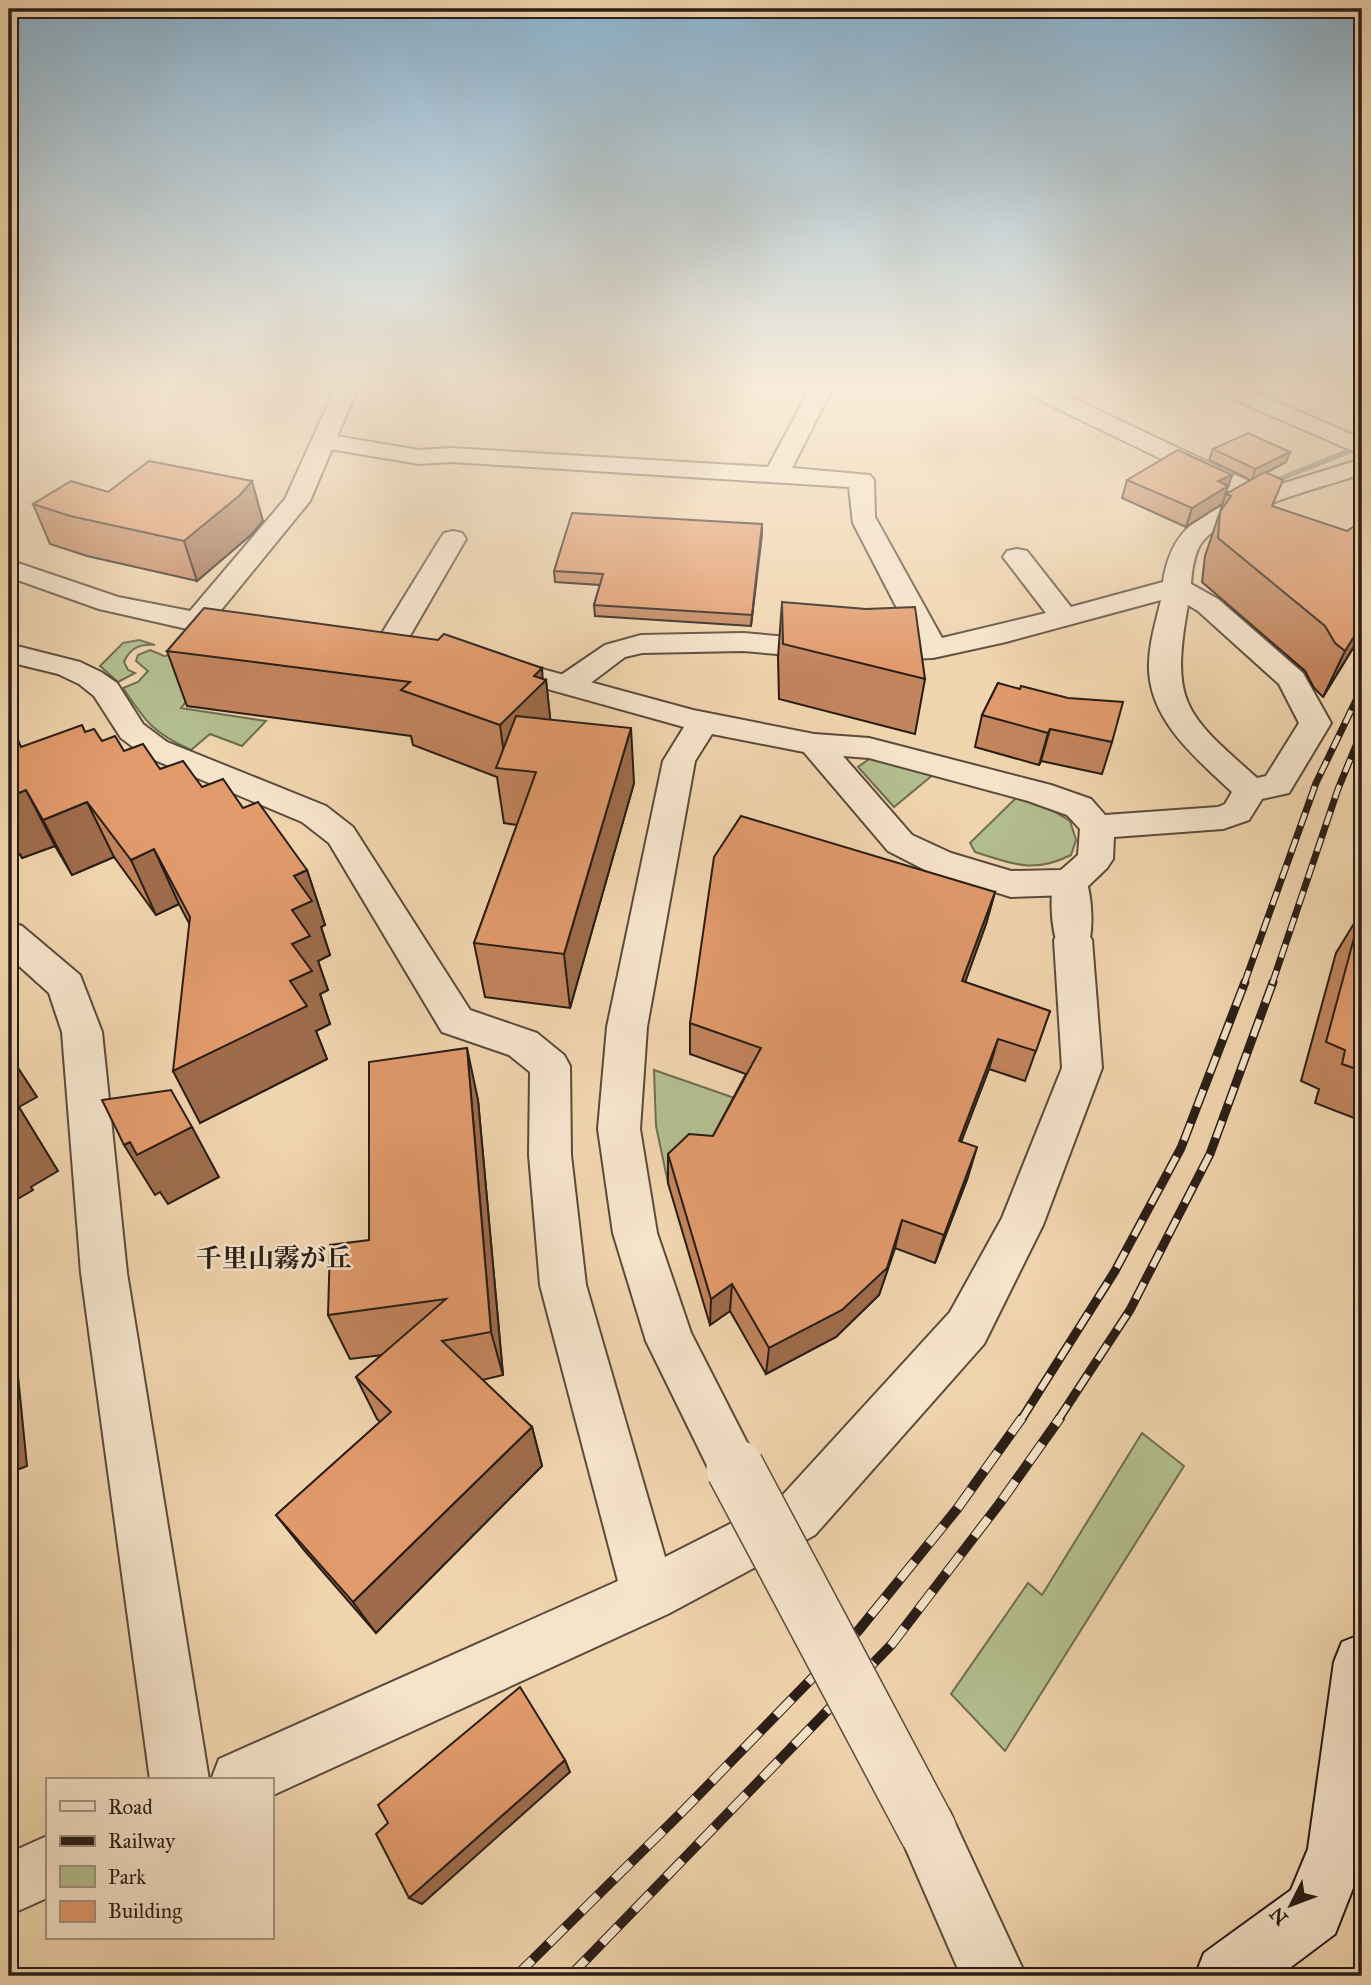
<svg xmlns="http://www.w3.org/2000/svg" width="1371" height="1985" viewBox="0 0 1371 1985" font-family="'IM FELL Great Primer','Noto Serif JP',serif">
	<style>
		.green { fill: #b3be8f; stroke: #6e6e52; stroke-width: 2 }
		.lines { fill: none; stroke-linecap: round; stroke-linejoin: round }
		.stream { fill: #6e7974; fill-rule: evenodd }
		.minor-casing { stroke: #5a4b3c; stroke-width: 4 }
		.tertiary-casing { stroke: #5a4b3c; stroke-width: 4 }
		.secondary-casing { stroke: #281d16; stroke-width: 4 }
		.minor { fill: #f5e3ca; fill-rule: evenodd }
		.tertiary { fill: #f5e3ca; fill-rule: evenodd }
		.secondary { fill: #f5e3ca; fill-rule: evenodd }
		.rail-far2-casing { stroke: #281d16; stroke-width: 7 }
		.rail-far1-casing { stroke: #281d16; stroke-width: 9 }
		.rail-casing { stroke: #281d16; stroke-width: 10 }
		.rail-far2 { stroke: #f5e3ca; stroke-width: 4.5; stroke-dasharray: 14; stroke-linecap: butt }
		.rail-far1 { stroke: #f5e3ca; stroke-width: 6; stroke-dasharray: 18; stroke-linecap: butt }
		.rail { stroke: #f5e3ca; stroke-width: 8; stroke-dasharray: 23; stroke-linecap: butt }
		.tertiary-bridge-casing { stroke: #5a4b3c; stroke-width: 60; stroke-linecap: butt }
		.tertiary-bridge { stroke: #f5e3ca; stroke-width: 57 }
		.wall { fill: #c2845d; stroke: #281d16; stroke-width: 2 }
		.shaded-wall { fill: #9e6c4c; stroke: #281d16; stroke-width: 2 }
		.building { fill: #e19a6c; stroke: #281d16; stroke-width: 2 }
		.labels { text-anchor: middle; stroke-width: 5; stroke-linejoin: round; paint-order: stroke }
		.neighbourhood-label { font-size: 26px; font-weight: bold; fill: #281d16; stroke: #f5e3ca }
	</style>
	<rect width="100%" height="100%" fill="#f0d4ad"/>
	<filter id="stains"><feTurbulence type="fractalNoise" baseFrequency=".00286" numOctaves="4"/><feColorMatrix values="0 0 0 0 .2 0 0 0 0 .09 0 0 0 0 .02 0 0 0 .5 -.17"/></filter>
	<radialGradient id="worn" r=".72"><stop offset=".6" stop-color="#630" stop-opacity="0"/><stop offset="1" stop-color="#630" stop-opacity=".3"/></radialGradient>
	<g class="green">
		<path d="M139,640l16,5c-16,-1 -25,3 -31,17l4,8 7,3 -17,9 -18,-16 23,-23z"/>
		<path d="M150,650l14,6 19,-3 41,2 -43,53 85,13 -24,25 -32,-12 -19,16c-38,-17 -46,-29 -68,-62l15,-6 10,-11 -12,-10 2,-6z"/>
		<polygon points="872,757 934,774 894,807 858,767"/>
		<path d="M1018,796l13,2 39,23 6,19 -5,15c-38,19 -58,9 -96,-3l-5,-9z"/>
		<polygon points="654,1070 746,1102 668,1183 656,1126"/>
		<polygon points="1142,1433 1184,1466 1005,1751 951,1694 1028,1583 1042,1595"/>
	</g>
	<g class="lines">
		<polygon class="stream" points="1362,443 1362,449 1266,487 1258,485"/>
		<g class="minor-casing">
			<g id="minor">
				<path d="M811,387h22l-41,81 78,7 4,5 1,37 67,121 104,-25 -43,-56 4,-6 10,-2 10,2 44,56 92,-25c8,-52 34,-66 79,-84l-219,-106 -3,-5h29l216,102 97,-30v15c-39,13 -135,37 -160,68 -8,11 -10,28 -11,42l27,15 85,74 28,50 -42,70 -27,6 -13,21 -26,9 -109,8 -1,22 -6,9 -24,23 -13,4 -59,2 -84,-26 -39,-20 -85,-100 -5,-7 5,-7 11,-3 55,4 182,47 40,14 14,16 113,-8 7,-3 7,-12c-35,-33 -81,-70 -83,-122 -1,-24 7,-48 12,-70l-155,42 -73,16 -74,3 -116,-10 -101,2 -17,4 -45,34 -11,2 -11,-2 -4,-7 4,-7 47,-32 36,-10 102,-2 116,10 55,-2 -61,-118 -4,-36 -398,-25 -32,2 -95,-16 -9,-2 -3,-5 3,-5 9,-2 95,16 32,-2 317,19zM1188,605l10,6 81,73 20,39 -33,53 -9,2c-72,-64 -87,-74 -69,-173zM843,756l26,2 159,43 39,14 13,14 -2,26 -17,15 -50,1 -60,-18 -39,-18z"/>
				<polygon points="1214,387 1244,387 1362,439 1362,455 1217,392"/>
				<polygon points="453,531 462,533 466,539 404,646 399,652 389,655 379,652 374,646 440,539 444,533"/>
				<polygon points="9,644 80,662 101,672 117,683 143,724 167,742 326,806 353,827 470,1010 537,1033 564,1055 570,1066 571,1155 586,1285 665,1557 779,1499 950,1312 1002,1218 1062,1068 1054,940 1060,930 1073,926 1086,930 1092,940 1102,1068 1043,1225 984,1344 815,1535 668,1614 271,1796 271,1780 211,1780 219,1759 618,1581 540,1285 529,1155 530,1072 509,1055 442,1032 329,843 302,822 145,756 121,738 94,696 79,684 58,674 9,662"/>
				<polygon points="9,922 22,926 80,975 102,1032 127,1273 209,1780 150,1780 81,1273 62,1032 49,993 9,957"/>
				<polygon points="47,1836 47,1898 9,1915 9,1853"/>
			</g>
		</g>
		<g class="tertiary-casing">
			<g id="tertiary">
				<polygon points="336,387 358,387 310,501 217,615 254,621 258,627 254,633 244,636 196,631 99,609 9,577 9,560 118,597 190,611 285,499"/>
				<polygon points="494,656 693,710 814,734 825,737 830,744 825,751 814,754 712,734 695,761 647,1027 640,1129 657,1233 691,1333 760,1468 753,1486 735,1493 717,1486 646,1341 613,1233 598,1129 607,1027 663,761 684,727 483,671 479,665 483,659"/>
				<path d="M1070,869l13,4c9,16 12,61 3,77l-13,4 -13,-4c-9,-16 -12,-62 -3,-77z"/>
				<polygon points="928,1801 949,1810 1026,1976 961,1976 898,1831 907,1810"/>
			</g>
		</g>
		<g class="secondary-casing">
			<polygon id="secondary" points="1362,1634 1362,1865 1335,1934 1279,1976 1195,1976 1204,1953 1291,1890 1308,1849 1334,1662 1342,1642"/>
		</g>
		<use href="#minor" class="minor"/>
		<use href="#tertiary" class="tertiary"/>
		<use href="#secondary" class="secondary"/>
		<g class="rail-far2-casing">
			<g id="rail-far2">
				<polyline points="1244,984 1316,783 1362,688"/>
				<polyline points="1272,984 1338,789 1362,731"/>
			</g>
		</g>
		<g class="rail-far1-casing">
			<g id="rail-far1">
				<polyline points="1021,1420 1115,1271 1181,1148 1245,982"/>
				<polyline points="1058,1420 1130,1310 1210,1154 1273,982"/>
			</g>
		</g>
		<g class="rail-casing">
			<g id="rail">
				<polyline points="516,1976 680,1814 858,1631 957,1509 1022,1418"/>
				<polyline points="570,1976 892,1644 1000,1503 1060,1418"/>
			</g>
		</g>
		<use href="#rail-far2" class="rail-far2"/>
		<use href="#rail-far1" class="rail-far1"/>
		<use href="#rail" class="rail"/>
		<g class="tertiary-bridge-casing">
			<polyline id="tertiary-bridge" points="735,1468 928,1831"/>
		</g>
		<use href="#tertiary-bridge" class="tertiary-bridge"/>
	</g>
	<g class="wall">
		<polygon points="1213,449 1290,452 1286,462 1266,473 1273,506 1360,637 1323,697 1314,688 1305,671 1202,582 1205,556 1226,494 1251,480 1209,460"/>
		<polygon points="1232,475 1222,504 1186,527 1122,498 1127,480"/>
		<polygon points="108,492 263,521 252,534 197,581 87,556 50,544 33,504"/>
		<polygon points="762,524 751,626 595,616 594,605 600,585 555,582 554,571"/>
		<polygon points="782,602 925,679 915,734 779,699 778,657"/>
		<polygon points="167,651 543,679 546,680 550,719 634,783 570,1008 485,997 474,943 517,825 504,823 497,777 413,745 411,736 187,706"/>
		<polygon points="998,683 1112,742 1102,774 1041,761 1039,765 975,747 982,715"/>
		<polygon points="85,732 160,769 202,787 243,808 307,870 325,925 321,927 330,955 318,961 328,990 320,994 330,1024 316,1031 327,1059 200,1123 190,925 179,904 156,915 114,857 72,875 55,846 22,858 20,854 9,859 9,743 22,747"/>
		<polygon points="995,892 986,924 965,982 1050,1011 1025,1081 989,1069 961,1142 968,1177 935,1263 895,1248 879,1295 836,1337 766,1374 730,1311 710,1325 668,1183 668,1154 713,1136 746,1074 690,1054 690,1023"/>
		<polygon points="1361,912 1362,913 1362,1121 1315,1103 1319,1089 1301,1081 1336,953"/>
		<polygon points="478,1100 503,1375 482,1380 532,1427 542,1466 376,1633 304,1550 276,1515 380,1422 377,1419 356,1377 383,1355 350,1359 328,1315 369,1240"/>
	</g>
	<g class="shaded-wall">
		<polygon points="1290,452 1286,462 1252,480 1255,469"/>
		<polygon points="1232,475 1222,504 1186,527 1192,508 1218,481"/>
		<polygon points="252,481 263,521 252,534 197,581 184,541"/>
		<polygon points="762,524 762,535 751,626 752,615"/>
		<polygon points="1362,613 1362,633 1323,697 1345,651"/>
		<polygon points="542,668 543,683 546,680 552,735 506,769 500,725 534,676"/>
		<polygon points="631,728 634,783 570,1008 564,954"/>
		<polygon points="1050,729 1041,761 1039,765 1048,733"/>
		<polygon points="26,790 55,846 22,858 20,854 9,859 9,797"/>
		<polygon points="87,802 114,857 72,875 43,820"/>
		<polygon points="154,849 179,904 156,915 131,860"/>
		<polygon points="307,870 325,925 321,927 330,955 318,961 328,990 320,994 330,1024 316,1031 327,1059 200,1123 173,1071 290,981 294,876"/>
		<polygon points="995,892 986,924 954,1013 962,981"/>
		<polygon points="998,1039 989,1069 950,1171 959,1141"/>
		<polygon points="467,1048 478,1100 503,1375 491,1332"/>
		<polygon points="9,1054 37,1097 19,1107 58,1171 31,1187 33,1190 9,1204"/>
		<polygon points="192,1127 219,1177 168,1204 160,1192 155,1195 124,1145 130,1142"/>
		<polygon points="977,1147 968,1177 935,1263 944,1235"/>
		<polygon points="902,1220 895,1248 879,1295 836,1337 766,1374 769,1348"/>
		<polygon points="732,1284 730,1311 710,1325 711,1299"/>
		<polygon points="9,1286 27,1466 9,1473"/>
		<polygon points="532,1427 542,1466 376,1633 353,1602"/>
		<polygon points="565,1760 570,1772 422,1904 409,1898"/>
	</g>
	<g class="building">
		<polygon points="1248,433 1290,452 1255,469 1213,449"/>
		<polygon points="1178,450 1232,475 1218,481 1228,486 1192,508 1127,480"/>
		<polygon points="149,461 252,481 240,495 184,541 70,516 33,504 71,481 108,492"/>
		<polygon points="1265,472 1283,480 1272,506 1347,531 1353,527 1362,529 1362,624 1345,651 1335,643 1325,626 1218,538 1220,512 1231,496 1226,494"/>
		<polygon points="572,513 762,524 752,615 594,605 603,574 554,571"/>
		<polygon points="782,602 866,609 915,607 925,679 783,644"/>
		<polygon points="204,608 438,640 444,634 542,668 534,676 546,680 500,725 401,690 410,682 167,651"/>
		<polygon points="998,683 1020,689 1021,686 1068,698 1123,702 1112,742 1050,729 1048,733 982,715"/>
		<polygon points="516,716 631,728 564,954 474,943 536,772 496,768"/>
		<polygon points="82,725 85,732 94,729 102,741 115,736 124,751 143,744 160,769 183,761 202,787 223,779 243,808 258,802 307,870 294,876 312,901 292,910 310,936 292,944 312,971 290,981 307,1006 173,1071 190,917 154,849 131,860 87,802 43,820 26,790 9,797 9,743 18,740 21,747"/>
		<polygon points="741,816 995,892 962,981 1050,1011 1036,1051 998,1039 959,1141 977,1147 944,1235 902,1220 887,1268 842,1310 769,1348 732,1284 711,1299 668,1154 689,1134 713,1136 761,1048 690,1023 714,857"/>
		<polygon points="1361,912 1362,913 1362,1071 1342,1064 1345,1050 1326,1042"/>
		<polygon points="467,1048 491,1332 442,1341 532,1427 353,1602 276,1515 391,1412 356,1377 446,1299 328,1315 330,1245 369,1240 369,1062"/>
		<polygon points="171,1090 192,1127 137,1155 130,1142 124,1145 102,1100"/>
		<polygon points="9,1102 13,1110 9,1112"/>
		<polygon points="520,1687 565,1760 409,1898 376,1834 388,1823 378,1805"/>
	</g>
	<linearGradient id="sky" x2="0" y2="1"><stop stop-color="#8ab5d3"/><stop offset="0.58" stop-color="#f8ecda"/><stop offset="1" stop-color="#f8ecda" stop-opacity="0"/></linearGradient>
	<rect width="1371" height="665" fill="url(#sky)"/>
	<g class="labels">
		<g class="neighbourhood-label">
			<text x="274" y="1267">千里山霧が丘</text>
		</g>
	</g>
	<rect width="1371" height="1985" fill="none" stroke="#f0d4ad" stroke-width="35"/>
	<rect x="10" y="10" width="1350" height="1964" fill="none" stroke="#281d16" stroke-width="3.5"/>
	<rect x="18" y="18" width="1336" height="1950" fill="none" stroke="#281d16" stroke-width="2"/>
	<rect x="46" y="1778" width="228" height="161" fill="#f5e3ca" stroke="#a39482" stroke-width="2"/>
	<rect x="60" y="1801" width="35" height="10" fill="#f5e3ca" stroke="#a39482" stroke-width="2"/>
	<text x="108" y="1814" font-size="21" fill="#281d16">Road</text>
	<rect x="60" y="1836" width="35" height="10" fill="#281d16" stroke="#a39482" stroke-width="2"/>
	<text x="108" y="1848" font-size="21" fill="#281d16">Railway</text>
	<rect x="60" y="1866" width="35" height="21" fill="#b3be8f" stroke="#a39482" stroke-width="2"/>
	<text x="108" y="1884" font-size="21" fill="#281d16">Park</text>
	<rect x="60" y="1901" width="35" height="21" fill="#e19a6c" stroke="#a39482" stroke-width="2"/>
	<text x="108" y="1918" font-size="21" fill="#281d16">Building</text>
	<g transform="translate(1291 1905) rotate(228)" stroke="#f5e3ca" stroke-width="5" paint-order="stroke">
	<path d="M0-5L12 26L0 18L-12 26Z" fill="#281d16"/>
	<text y="-10" font-size="19" font-weight="bold" text-anchor="middle" fill="#281d16">N</text>
	</g>
	<rect width="100%" height="100%" filter="url(#stains)"/>
	<rect width="100%" height="100%" fill="url(#worn)"/>
</svg>
